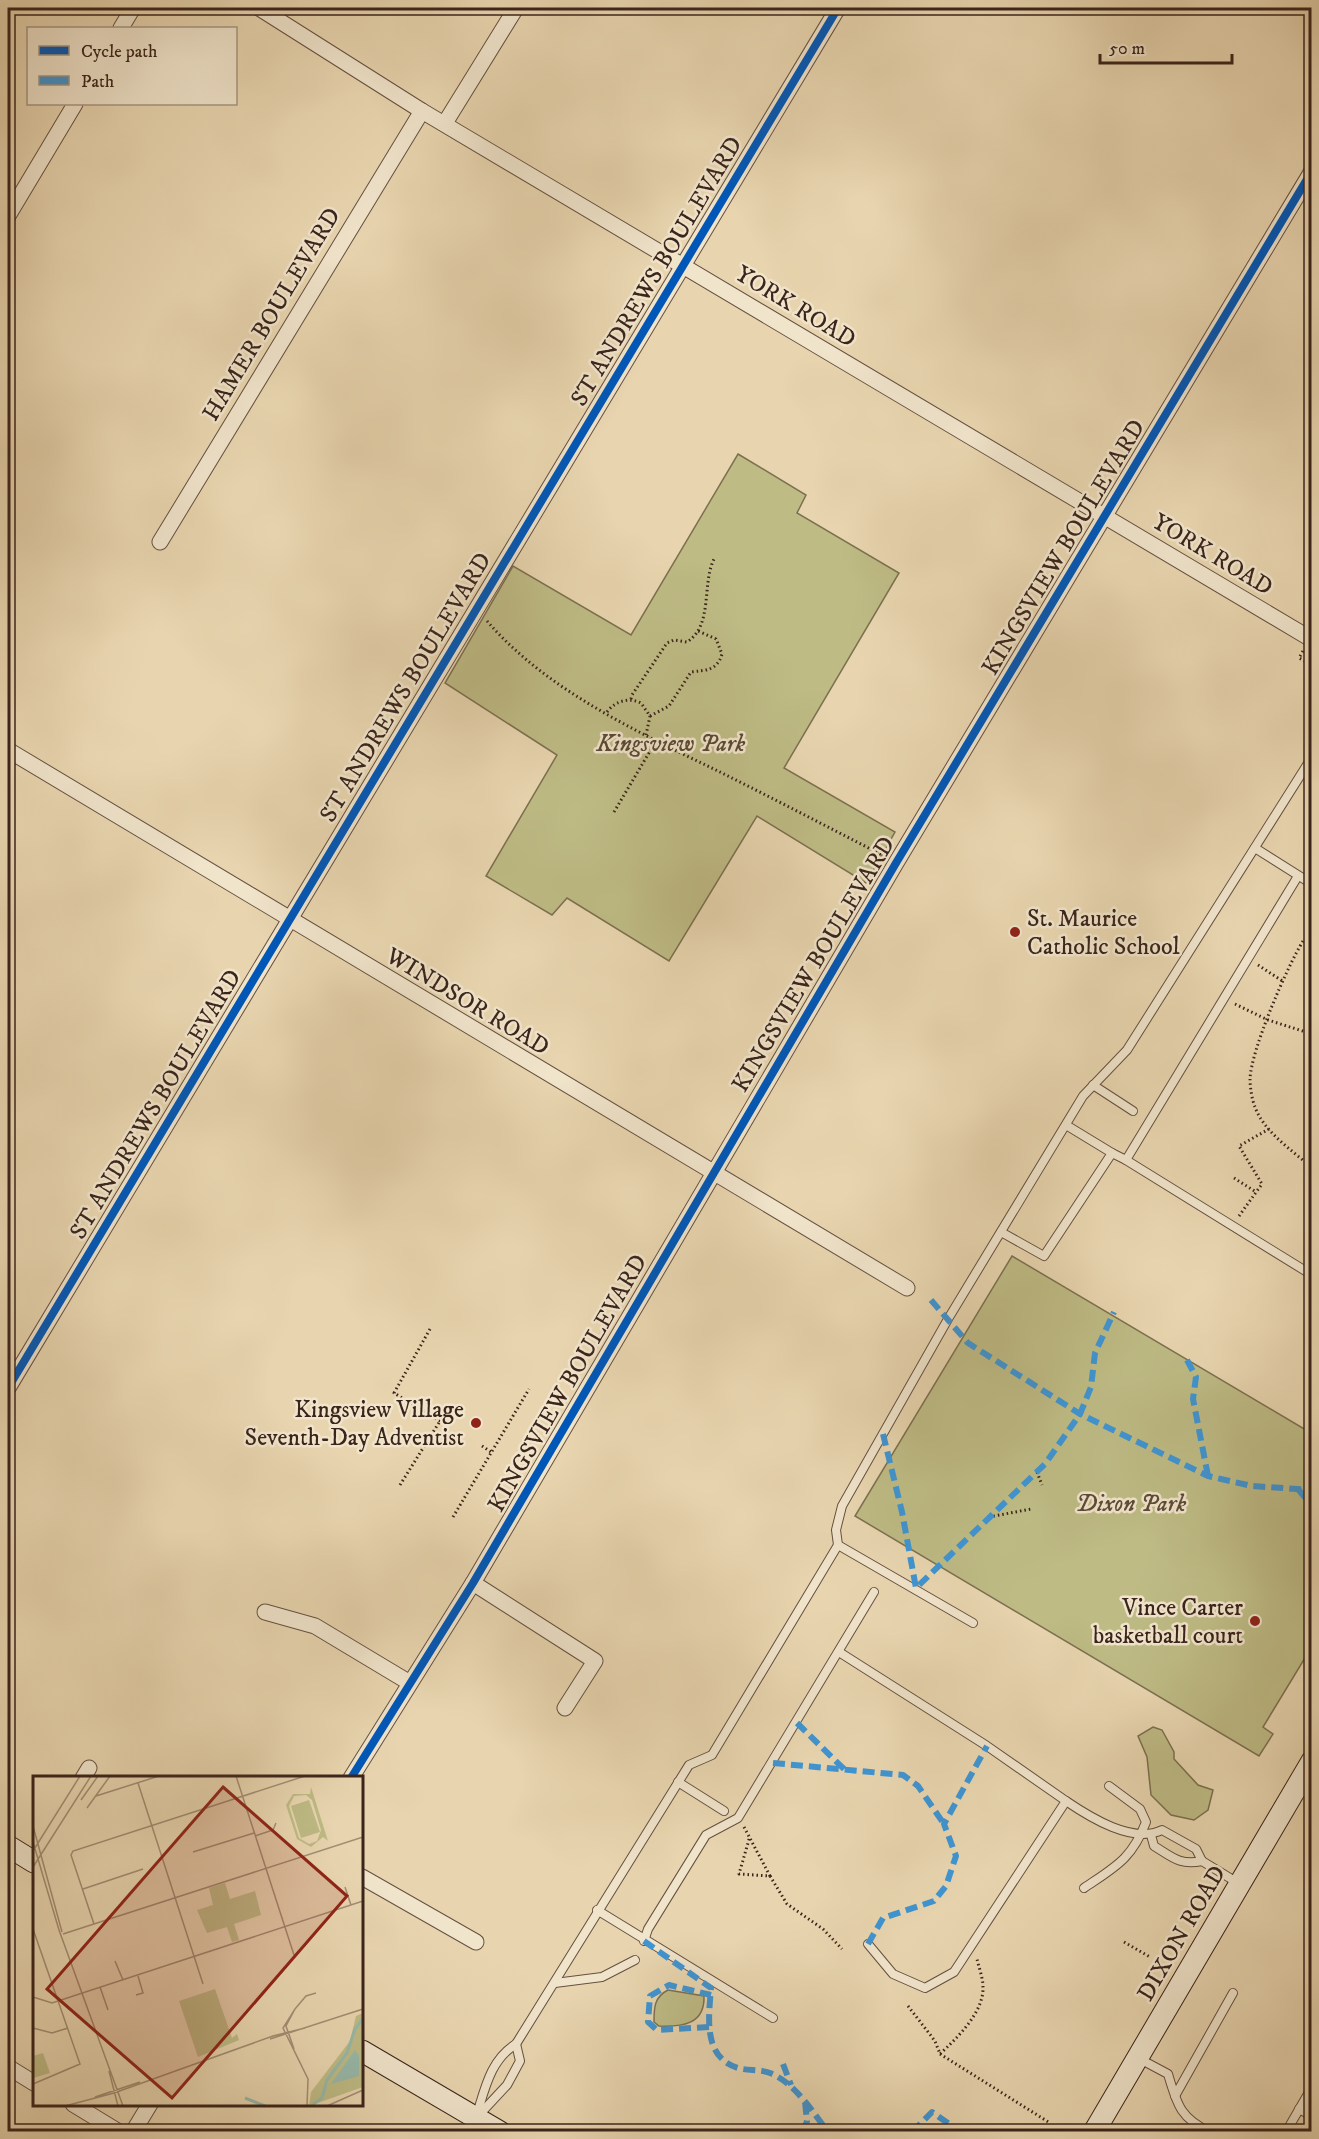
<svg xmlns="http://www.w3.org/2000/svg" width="1319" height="2139" viewBox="0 0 1319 2139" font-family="'IM FELL DW Pica',serif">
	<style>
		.green { fill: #bebb85; stroke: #7c7050; stroke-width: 1.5 }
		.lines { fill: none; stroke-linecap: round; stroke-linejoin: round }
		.service-casing { stroke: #665040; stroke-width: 10 }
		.minor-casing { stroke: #665040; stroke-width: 17 }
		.secondary-casing { stroke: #3a241b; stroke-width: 23 }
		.path { stroke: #3a241b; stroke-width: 3; stroke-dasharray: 1.5 3; stroke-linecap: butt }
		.service { stroke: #f0e4cb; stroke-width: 8 }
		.minor { stroke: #f0e4cb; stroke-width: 15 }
		.secondary { stroke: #f0e4cb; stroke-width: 21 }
		.quiet { stroke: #3e95d4; stroke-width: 6; stroke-dasharray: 12 6; stroke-linecap: butt }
		.cycleway-casing { stroke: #f0e4cb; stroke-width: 11 }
		.cycleway { stroke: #0057b8; stroke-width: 8 }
		.poi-dot { fill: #8f2418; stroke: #f0e4cb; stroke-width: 2 }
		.labels { text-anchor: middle; stroke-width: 5; stroke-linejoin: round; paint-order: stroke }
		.street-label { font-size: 24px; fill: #3a241b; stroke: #f0e4cb }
		.park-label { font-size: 24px; font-style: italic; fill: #5b4a36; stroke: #f0e4cb }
		.poi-label { font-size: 24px; fill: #3a241b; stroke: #f0e4cb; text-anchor: end }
		.inset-river { fill: none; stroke: #97b9aa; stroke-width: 3 }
		.inset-road { fill: none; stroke: #a28e74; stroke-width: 1.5 }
		.view { fill: #8f2418; fill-opacity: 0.15; stroke: #8f2418; stroke-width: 3 }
		.inset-edge { fill: none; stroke: #3a241b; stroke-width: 3 }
	</style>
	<rect width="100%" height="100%" fill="#e8d5af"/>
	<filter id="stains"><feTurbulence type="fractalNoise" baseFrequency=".00333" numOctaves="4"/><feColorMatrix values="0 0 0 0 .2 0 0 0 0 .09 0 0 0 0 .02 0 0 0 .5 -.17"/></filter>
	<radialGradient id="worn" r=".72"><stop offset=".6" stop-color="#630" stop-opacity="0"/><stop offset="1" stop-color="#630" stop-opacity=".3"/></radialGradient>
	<g class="green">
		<polygon points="738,454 806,495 797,513 899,573 784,768 895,832 866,883 757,816 669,961 567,898 552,915 486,876 557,755 445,683 513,566 631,635"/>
		<polygon points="1012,1256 1311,1433 1311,1648 1263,1727 1273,1734 1259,1756 855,1516"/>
		<polygon points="1153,1727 1162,1730 1174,1752 1174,1759 1198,1785 1213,1790 1208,1810 1194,1820 1171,1815 1151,1795 1147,1757 1138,1736"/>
		<path d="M668,1990l36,6c1,28 -21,31 -45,30l-5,-4c0,-14 0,-25 14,-32z"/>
	</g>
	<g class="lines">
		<g class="service-casing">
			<g id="service">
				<polyline points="1255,848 1312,884"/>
				<polyline points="1093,1085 1133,1111"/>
				<polyline points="1066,1125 1112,1153"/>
				<polyline points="1126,1160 1312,1275"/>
				<polyline points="1001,1232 1044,1256 1112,1153 1126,1160 1298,876"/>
				<polyline points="973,1623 838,1545 836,1530 842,1506 948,1319 1083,1096 1127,1050 1312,757"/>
				<polyline points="839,1652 987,1746 1066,1801 954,1972 925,1988 893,1974 868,1944"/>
				<polyline points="678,1782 724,1811"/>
				<path d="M1066,1801c25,17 67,43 96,29l34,19 6,12 36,22"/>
				<path d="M1151,1835l3,11c18,11 26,20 48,15"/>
				<path d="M1084,1888c31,-21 48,-29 62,-66l-6,-13 -31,-23"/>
				<polyline points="597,1910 773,2018"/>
				<polyline points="644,1941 648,1929 706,1835 738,1818 874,1592"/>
				<polyline points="555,1983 602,1977 635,1960"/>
				<path d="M1138,2058l30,16c9,30 12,44 42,58"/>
				<polyline points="1175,2096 1233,1993"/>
				<polyline points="1299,2109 1312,2116"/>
				<polyline points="479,2115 507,2085 520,2061 516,2044"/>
				<path d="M476,2117c9,-28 14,-57 40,-73l173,-279 23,-10 126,-210"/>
				<polyline points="1286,2132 1312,2087"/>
			</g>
		</g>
		<g class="minor-casing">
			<g id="minor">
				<polyline points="259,8 422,111 1311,639"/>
				<polyline points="121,28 133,8"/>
				<polyline points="445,123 516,8"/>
				<polyline points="8,216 75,104"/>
				<polyline points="160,542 422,111"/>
				<polyline points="8,750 907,1288"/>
				<polyline points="8,1388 838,8"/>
				<polyline points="473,1583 595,1661 565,1708"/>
				<polyline points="265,1612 315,1626 410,1683"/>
				<polyline points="83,1778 89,1768"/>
				<polyline points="351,1778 473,1583 896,863 1312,171"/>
				<polyline points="362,1877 476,1942"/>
				<polyline points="8,2067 34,2083"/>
				<polyline points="73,2104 119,2132"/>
				<polyline points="133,2132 150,2104"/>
			</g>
		</g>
		<g class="secondary-casing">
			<g id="secondary">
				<polyline points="8,1846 34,1862"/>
				<polyline points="362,2051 500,2132"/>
				<polyline points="1094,2132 1312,1761"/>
			</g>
		</g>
		<g class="path">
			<path d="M487,621c60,70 153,112 235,152 54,27 108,55 162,83"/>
			<polyline points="1303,651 1299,658 1312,665"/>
			<path d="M631,699l1,-4 35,-52 7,-3 13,2c27,-17 14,-60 28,-85"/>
			<path d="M607,712c8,-11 22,-15 34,-9l9,13 -4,19"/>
			<path d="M650,716l19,-10 22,-34c15,-2 26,-1 31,-18l-6,-15 -18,-8"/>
			<polyline points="614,812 656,741"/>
			<path d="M1303,941c-16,26 -52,109 -53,138 0,8 2,21 5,28 9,25 37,43 57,61"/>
			<polyline points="1258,965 1284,982"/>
			<polyline points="1235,1004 1268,1020 1312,1034"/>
			<polyline points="1234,1178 1256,1192"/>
			<polyline points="1239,1216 1262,1184 1239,1146 1269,1129"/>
			<polyline points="430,1329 394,1393 447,1425"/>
			<polyline points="482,1446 491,1452"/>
			<polyline points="1037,1472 1042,1485"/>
			<polyline points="400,1485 440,1421"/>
			<polyline points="453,1517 529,1389"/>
			<polyline points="989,1517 1031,1509"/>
			<polyline points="744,1827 770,1876 739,1874 750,1836"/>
			<polyline points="770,1876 787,1904 823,1929 842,1949"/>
			<polyline points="1124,1942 1150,1957"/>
			<path d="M908,2006l27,35 5,13c17,-16 44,-42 43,-67 0,-9 -4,-19 -6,-28"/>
			<polyline points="940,2054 1050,2123"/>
		</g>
		<use href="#service" class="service"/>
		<use href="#minor" class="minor"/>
		<use href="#secondary" class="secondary"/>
		<g class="quiet">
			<polyline points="931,1300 968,1343 1080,1414 1208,1476 1252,1486 1312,1490"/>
			<polyline points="1187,1360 1196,1377 1193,1399 1208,1476"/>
			<polyline points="883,1434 902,1512 916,1588 1045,1464 1080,1414 1091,1387 1095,1353 1114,1312"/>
			<polyline points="1298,1489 1312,1506"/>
			<polyline points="797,1723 846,1771"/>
			<polyline points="773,1763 903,1775 918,1786 944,1824"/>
			<path d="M644,1941l67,47c-2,28 -9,69 27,80 10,3 22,1 32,5 25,10 42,38 58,59"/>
			<polyline points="868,1944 883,1918 934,1901 946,1886 956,1856 944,1824 987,1746"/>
			<polyline points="709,2027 657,2030 648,2022 650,1996 669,1985 711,1995"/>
			<polyline points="783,2064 791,2085"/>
			<polyline points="803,2132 807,2121 805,2102"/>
			<polyline points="912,2132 932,2112 952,2126 956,2132"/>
		</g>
		<g class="cycleway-casing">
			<g id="cycleway">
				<polyline points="8,1388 838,8"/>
				<polyline points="351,1778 473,1583 896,863 1312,171"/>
			</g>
		</g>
		<use href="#cycleway" class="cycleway"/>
	</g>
	<g class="poi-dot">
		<circle cx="1015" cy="932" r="6"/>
		<circle cx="476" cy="1423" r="6"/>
		<circle cx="1255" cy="1621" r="6"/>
	</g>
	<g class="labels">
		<g class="street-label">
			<text transform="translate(656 271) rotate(-59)" y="8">ST ANDREWS BOULEVARD</text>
			<text transform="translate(796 306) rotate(31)" y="8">YORK ROAD</text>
			<text transform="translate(271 314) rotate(-59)" y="8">HAMER BOULEVARD</text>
			<text transform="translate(1063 547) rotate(-59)" y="8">KINGSVIEW BOULEVARD</text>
			<text transform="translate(1213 554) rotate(31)" y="8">YORK ROAD</text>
			<text transform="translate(405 687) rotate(-59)" y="8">ST ANDREWS BOULEVARD</text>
			<text transform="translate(813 964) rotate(-59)" y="8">KINGSVIEW BOULEVARD</text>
			<text transform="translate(468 1001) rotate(31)" y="8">WINDSOR ROAD</text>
			<text transform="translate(155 1104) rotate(-59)" y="8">ST ANDREWS BOULEVARD</text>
			<text transform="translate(567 1383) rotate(-60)" y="8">KINGSVIEW BOULEVARD</text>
			<text transform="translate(1181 1933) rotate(-60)" y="8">DIXON ROAD</text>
		</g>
		<g class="park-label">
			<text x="671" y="751">Kingsview Park</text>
			<text x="1131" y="1511">Dixon Park</text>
		</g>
		<g class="poi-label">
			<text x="1027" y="926" text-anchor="start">St. Maurice<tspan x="1027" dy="28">Catholic School</tspan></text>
			<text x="464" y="1417">Kingsview Village<tspan x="464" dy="28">Seventh-Day Adventist</tspan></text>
			<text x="1243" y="1615">Vince Carter<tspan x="1243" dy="28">basketball court</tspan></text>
		</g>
	</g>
	<g transform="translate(33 1776)">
		<rect width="330" height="330" fill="#e8d5af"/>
		<path d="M278,11l17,54 -5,-4 -12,10 -14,-8 -11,-34 7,-11h17zM273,19l6,5 9,30 -4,11 -8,3 -10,-6 -10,-32 5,-10zM276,24l11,32 -19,6 -10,-32zM192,107l5,16 25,-8 6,24 -27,9 5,16 -7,2 -5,-15 -20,6 -10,-23 16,-5 -4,-17zM182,213l17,49 5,-4 2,6 -41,17 -19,-56zM330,237v74l-54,19 2,-14 39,-51 6,-25zM10,277l7,20 -17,5v-22z" fill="#bebb85" fill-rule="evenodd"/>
		<path d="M322,274l4,6v20l-28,8z" fill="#97b9aa"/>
		<path class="inset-river" d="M212,322l20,8M279,329l10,-7 5,-18 20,-27 8,-24 8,-10"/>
		<path class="inset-road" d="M203,0l58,179M105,7l65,201M63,20l63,-20M48,24l17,-24M54,32l23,-32M0,50l29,106M222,60l18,-6 3,-7M0,66l26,88 64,176M0,75l47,-75M160,76l61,-19M0,91l58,-91M312,111l6,18M50,113l60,-20M61,148l-23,-69 2,-4 232,-75M0,153l47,135 -47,20M30,158l300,-97M82,185l8,19M67,211l8,23M103,219l7,-2 -5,-17M0,221l19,6 311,-102M262,233l11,-13 10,-3M0,252l19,5 16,-5M237,263l93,-30M261,273l-8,-23 9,-17 -12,19 25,51 -1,27M76,295l9,35M62,321l45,-15M32,330l49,-13 159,-57 32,-8M294,330l36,-16"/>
		<path class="view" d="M190,11l124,109 -175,202 -125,-109z"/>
		<rect width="330" height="330" class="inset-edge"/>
	</g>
	<rect width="1319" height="2139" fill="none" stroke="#e8d5af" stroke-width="30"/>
	<rect x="9" y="9" width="1301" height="2121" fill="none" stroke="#3a241b" stroke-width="3"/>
	<rect x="15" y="15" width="1289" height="2109" fill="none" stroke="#3a241b" stroke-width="1.5"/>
	<rect x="27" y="27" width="210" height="78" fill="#f0e4cb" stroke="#a79785" stroke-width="1.5"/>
	<rect x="39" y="46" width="30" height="9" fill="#0057b8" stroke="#a79785" stroke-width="1.5"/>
	<text x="81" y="57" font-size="18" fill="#3a241b">Cycle path</text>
	<rect x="39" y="76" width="30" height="9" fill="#3e95d4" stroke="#a79785" stroke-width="1.5"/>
	<text x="81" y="87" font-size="18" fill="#3a241b">Path</text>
	<path d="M1100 54v9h132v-9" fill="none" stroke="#3a241b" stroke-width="3"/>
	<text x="1109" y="54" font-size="18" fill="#3a241b" stroke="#f0e4cb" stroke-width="4.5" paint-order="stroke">50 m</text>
	<rect width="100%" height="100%" filter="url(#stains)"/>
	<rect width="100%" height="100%" fill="url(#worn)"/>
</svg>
